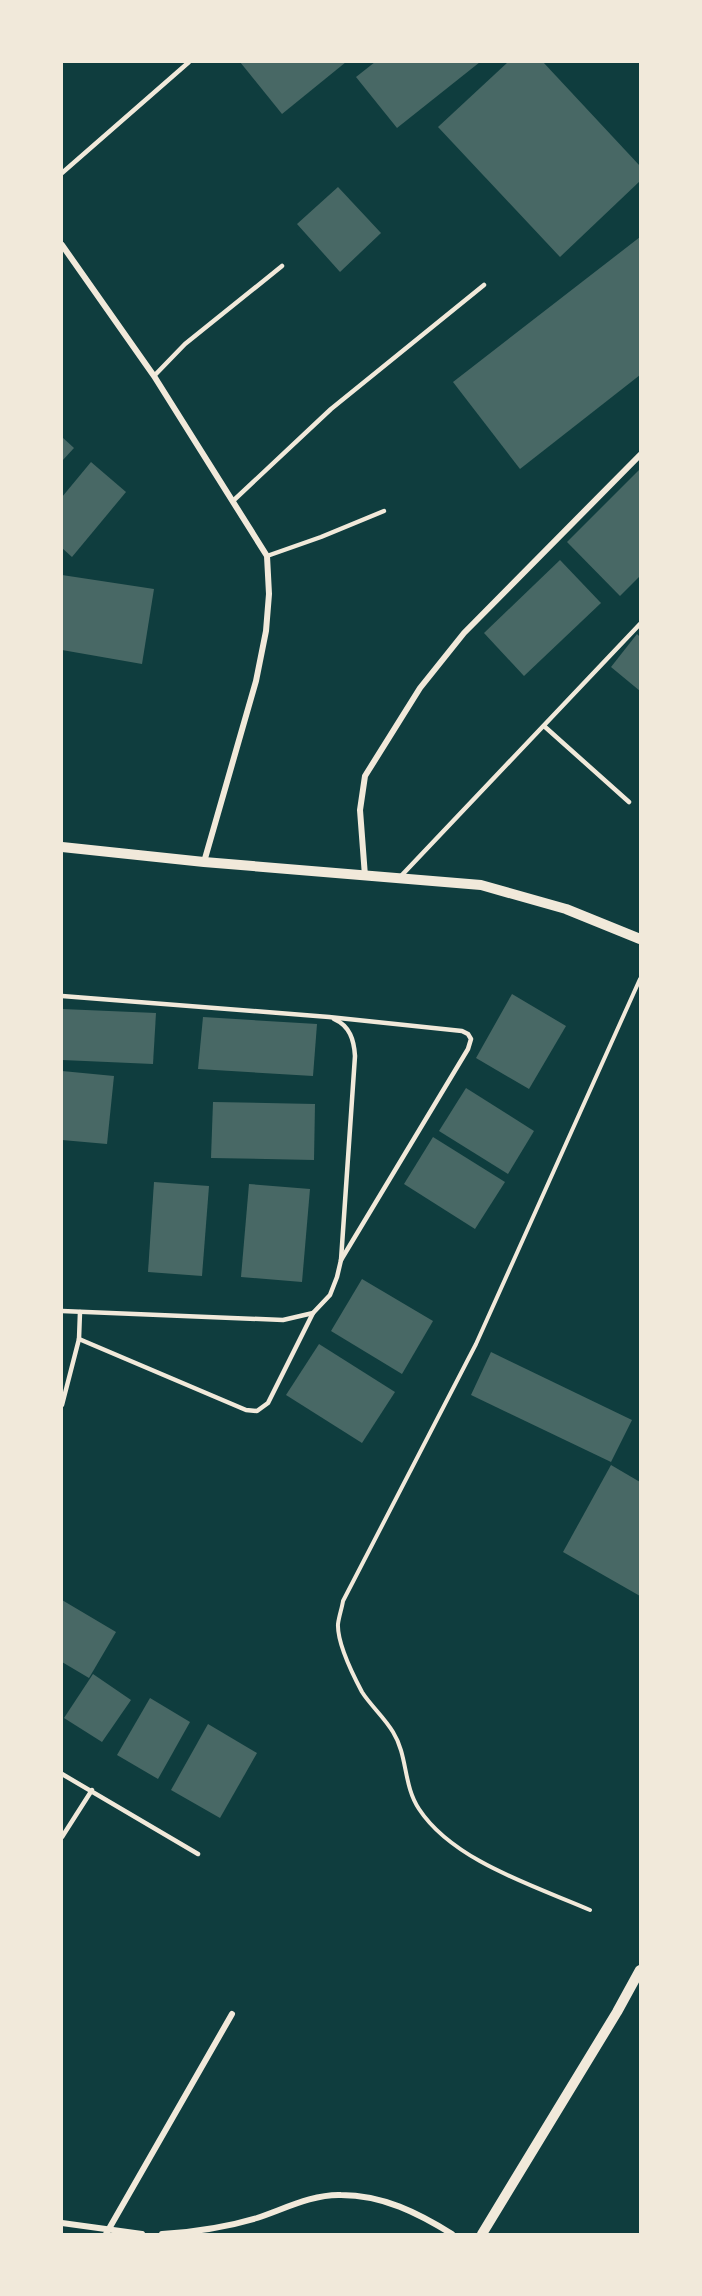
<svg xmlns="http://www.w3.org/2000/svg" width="702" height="2296" viewBox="0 0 702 2296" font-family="'Open Sans',sans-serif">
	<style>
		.building { fill: #486865 }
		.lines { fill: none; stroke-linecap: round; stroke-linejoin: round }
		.path { stroke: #f1e9da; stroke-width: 4 }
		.service { stroke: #f1e9da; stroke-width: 4.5 }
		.minor { stroke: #f1e9da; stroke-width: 6 }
		.tertiary { stroke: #f1e9da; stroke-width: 10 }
	</style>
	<rect width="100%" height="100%" fill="#0f3d3e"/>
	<g class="building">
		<polygon points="240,62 346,62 282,114"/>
		<polygon points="375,62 480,62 397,128 356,77"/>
		<polygon points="508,62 543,62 640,166 640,181 560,257 438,127"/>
		<polygon points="338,187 381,233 340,272 297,224"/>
		<polygon points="640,237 640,375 520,469 453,382"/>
		<polygon points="62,437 74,448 62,461"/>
		<polygon points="91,462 126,492 72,557 62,548 62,497"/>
		<polygon points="640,469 640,576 620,596 567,542"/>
		<polygon points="560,560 601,603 524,676 484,633"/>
		<polygon points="62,575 154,589 142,664 62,650"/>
		<polygon points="637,634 640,637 640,691 611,667"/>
		<polygon points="512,994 566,1026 529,1089 476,1058"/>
		<polygon points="62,1009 156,1013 153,1064 62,1060"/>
		<polygon points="203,1017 317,1024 313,1076 198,1069"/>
		<polygon points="62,1071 114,1076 107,1144 62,1140"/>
		<polygon points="466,1088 534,1131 508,1174 439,1131"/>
		<polygon points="213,1102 315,1104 314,1160 211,1158"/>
		<polygon points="433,1137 505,1182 475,1229 404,1184"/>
		<polygon points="154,1182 209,1186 202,1276 148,1272"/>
		<polygon points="249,1184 310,1189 302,1282 241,1277"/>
		<polygon points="362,1279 433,1321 402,1374 331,1331"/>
		<polygon points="319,1344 395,1392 362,1443 286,1395"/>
		<polygon points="491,1352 632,1420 611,1462 471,1395"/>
		<polygon points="611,1465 640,1482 640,1596 563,1552"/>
		<polygon points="62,1600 116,1632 89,1678 62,1662"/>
		<polygon points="93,1674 131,1700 102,1742 64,1718"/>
		<polygon points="150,1698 190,1722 158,1779 117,1755"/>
		<polygon points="208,1724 257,1753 220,1818 171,1790"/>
	</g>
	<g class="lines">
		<path class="path" d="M590,1910c-55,-24 -137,-49 -171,-101 -16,-24 -11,-53 -26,-77 -9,-15 -22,-26 -31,-40 -9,-17 -25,-49 -24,-68 1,-8 4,-16 5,-23l133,-257 164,-365"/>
		<g class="service">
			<polyline points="62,173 189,62"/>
			<polyline points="154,376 185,344 282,266"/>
			<polyline points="234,500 331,409 484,285"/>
			<polyline points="267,556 321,537 384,511"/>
			<polyline points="544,726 629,802"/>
			<polyline points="401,876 640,624"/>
			<polyline points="62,996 329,1017 462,1031 468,1034 471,1039 468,1049 341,1260"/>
			<polyline points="62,1311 283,1320 313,1313"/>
			<path d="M79,1339l167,71 11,1 11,-8 45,-90 17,-18 7,-18 4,-17 14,-204c-1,-16 -5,-30 -21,-37"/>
			<polyline points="62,1405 79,1339 80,1312"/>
			<polyline points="62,1774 198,1854"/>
			<polyline points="62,1837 92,1790"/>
		</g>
		<g class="minor">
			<polyline points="62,245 154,376 267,556 269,594 266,631 256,681 204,862"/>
			<polyline points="365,876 360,810 365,776 420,688 464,633 640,455"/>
			<polyline points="62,2223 142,2234"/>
			<polyline points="106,2234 232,2014"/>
			<path d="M162,2234c32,-2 65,-7 95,-16 27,-9 56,-24 84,-23 42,0 77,18 111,39"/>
		</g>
		<g class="tertiary">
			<polyline points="62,847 204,862 481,885 566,909 640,939"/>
			<polyline points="482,2234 617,2012 640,1970"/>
		</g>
	</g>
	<rect width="702" height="2296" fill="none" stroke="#f1e9da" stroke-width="126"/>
</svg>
